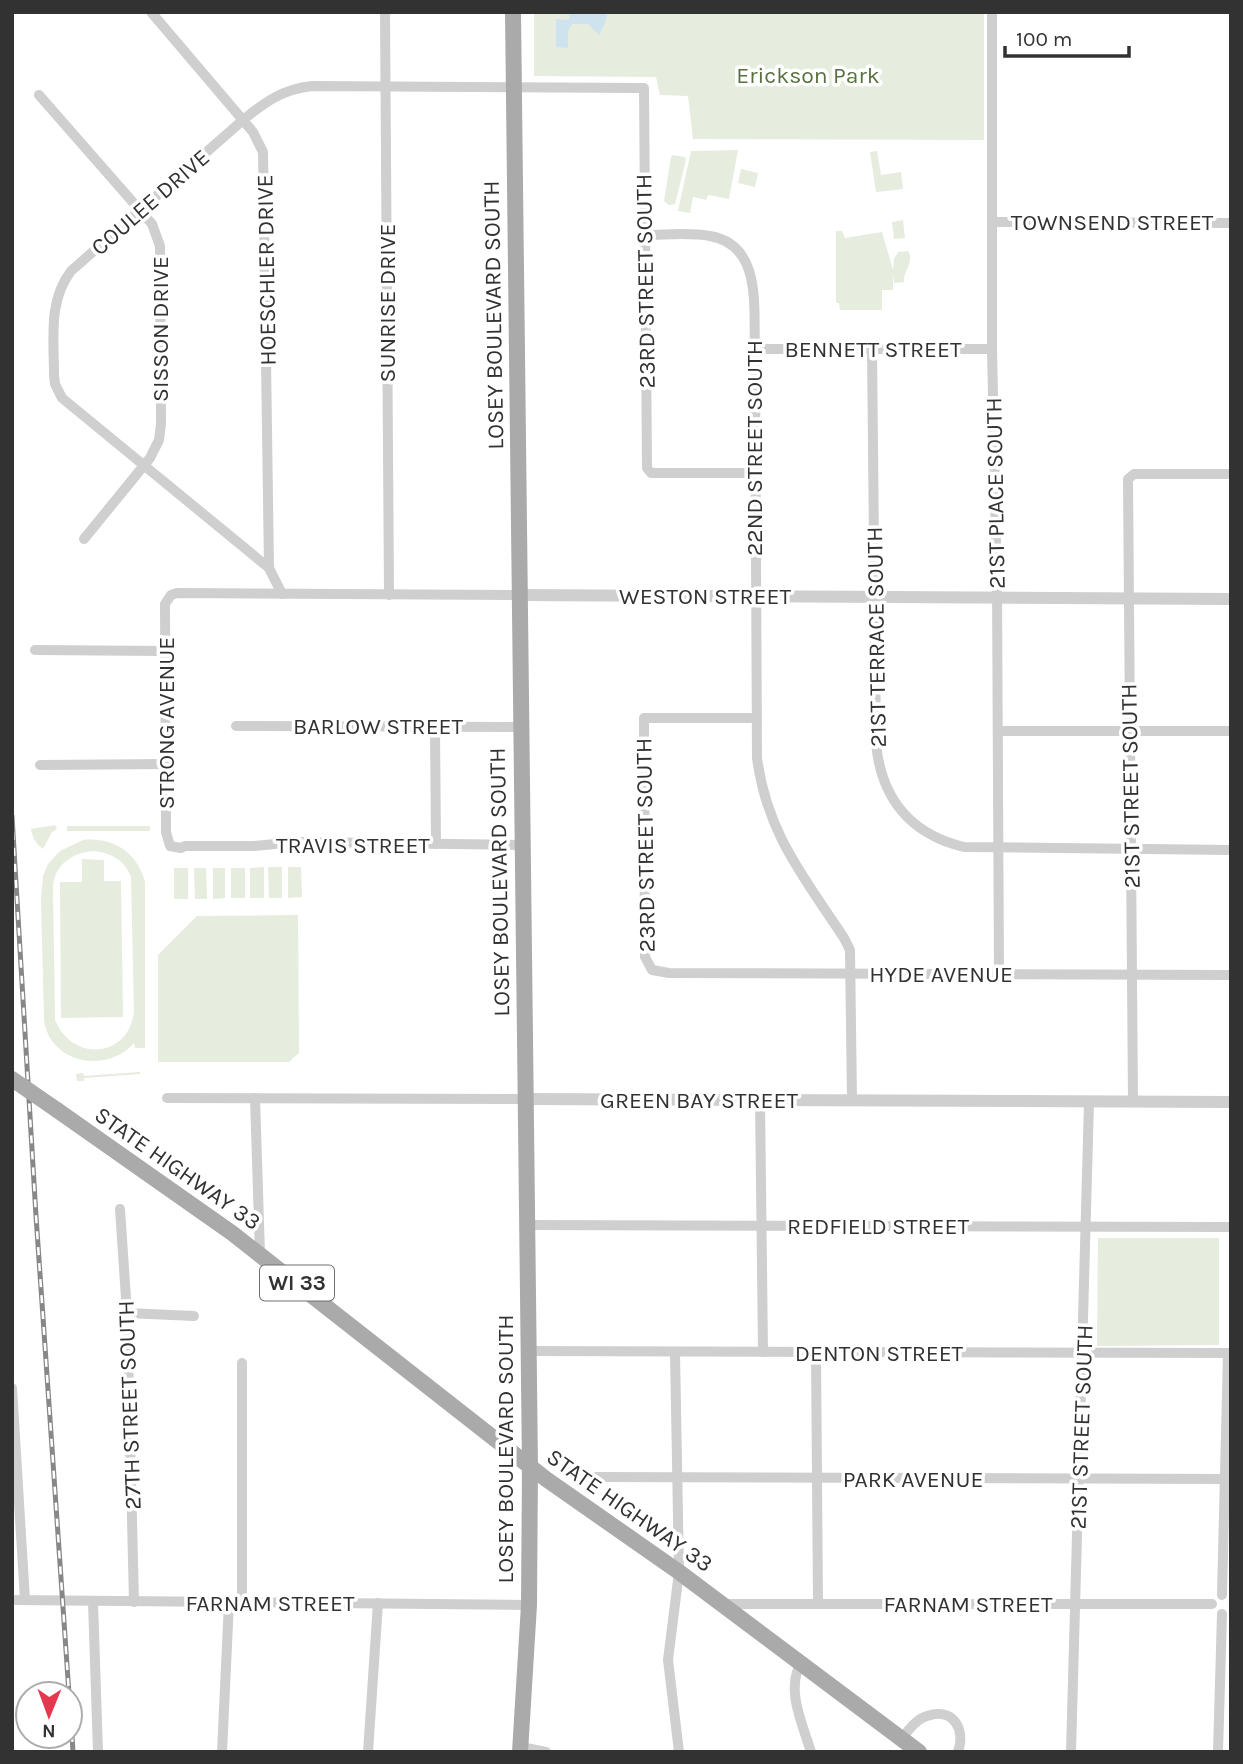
<svg xmlns="http://www.w3.org/2000/svg" width="1243" height="1764" viewBox="0 0 1243 1764" font-family="Karla,sans-serif">
	<style>
		.green { fill: #e6ecde; fill-rule: evenodd }
		.water { fill: #cee3ee }
		.lines { fill: none; stroke-linecap: round; stroke-linejoin: round }
		.minor { stroke: #cfcfcf; stroke-width: 10 }
		.tertiary { stroke: #cfcfcf; stroke-width: 12 }
		.primary { stroke: #aaa; stroke-width: 16 }
		.rail-casing { stroke: #878787; stroke-width: 5 }
		.rail { stroke: #fff; stroke-width: 2.5; stroke-dasharray: 8; stroke-linecap: butt }
		.primary-bridge { stroke: #aaa; stroke-width: 16 }
		.labels { text-anchor: middle; stroke-width: 7; stroke-linejoin: round; paint-order: stroke }
		.shield { fill: #fff; stroke: #707070; stroke-width: 2 }
		.shield-label { font-size: 21px; font-weight: bold; fill: #323232 }
		.park-label { font-size: 23px; fill: #586f3f; stroke: #fff }
		.street-label { font-size: 23px; fill: #323232; stroke: #fff }
	</style>
	<rect width="100%" height="100%" fill="#fff"/>
	<g class="green">
		<polygon points="534,12 984,12 984,140 693,139 688,96 660,95 656,77 534,76"/>
		<polygon points="738,150 729,199 708,195 706,200 693,197 690,213 678,211 691,151"/>
		<polygon points="877,151 881,175 901,172 903,189 876,192 870,152"/>
		<polygon points="673,155 685,157 686,160 675,204 669,205 664,201 671,157"/>
		<polygon points="741,169 758,173 755,187 738,183"/>
		<polygon points="903,220 905,238 894,239 892,222"/>
		<path d="M836,231h6l3,7 37,-6 11,38 1,-11 4,-7 10,-1c7,11 -5,19 -4,31l-10,1 -1,-9v16h-11v20h-42l-1,-7h-3z"/>
		<path d="M55,825l2,4 -5,3 -9,17c-7,-5 -11,-12 -12,-20z"/>
		<rect x="67" y="826" width="83" height="5"/>
		<path d="M83,840c30,-3 54,12 62,42v166h-10l-1,-5c-27,31 -83,21 -90,-22l-3,-122 2,-23 5,-12 12,-13zM94,851c17,2 31,9 37,26l3,135c-6,47 -62,50 -79,8l-2,-133c1,-22 20,-35 41,-36z"/>
		<polygon points="82,859 104,860 104,881 121,881 123,1017 61,1018 60,882 82,882"/>
		<polygon points="264,867 264,898 250,898 250,868"/>
		<polygon points="268,867 282,867 282,898 269,898"/>
		<polygon points="288,867 301,867 302,897 288,898"/>
		<rect x="174" y="868" width="14" height="31"/>
		<polygon points="194,868 206,868 207,899 195,899"/>
		<polygon points="213,868 225,868 225,898 213,899"/>
		<rect x="231" y="868" width="14" height="30"/>
		<polygon points="298,915 299,1053 289,1062 158,1062 158,955 197,916"/>
		<polygon points="140,1072 140,1074 84,1078 84,1081 77,1081 76,1074 83,1073 84,1076"/>
		<polygon points="1098,1238 1219,1238 1219,1345 1097,1346"/>
	</g>
	<polygon class="water" points="567,12 607,12 606,21 599,35 588,24 572,24 568,31 568,48 556,47 556,19 568,20 570,17"/>
	<g class="lines">
		<g class="minor">
			<polyline points="151,12 253,132 263,152 269,568"/>
			<polyline points="385,12 389,595"/>
			<polyline points="992,12 992,349 997,585 999,975"/>
			<polyline points="39,95 152,224 160,246 161,424 159,440 150,458 84,539"/>
			<polyline points="993,222 1231,223"/>
			<path d="M645,235c21,0 44,-3 65,1 53,9 43,73 45,113l2,409c10,76 47,119 87,180l6,12 2,150"/>
			<path d="M872,348l4,395c5,55 34,91 88,104l267,3"/>
			<polyline points="755,349 992,349"/>
			<path d="M282,594l-13,-26 -207,-170 -7,-14 -1,-9c0,-36 -6,-74 17,-104l172,-151c22,-18 40,-31 69,-34l332,2 3,380 4,5h103"/>
			<polyline points="519,595 177,593 171,595 165,604 166,832 170,846 181,848 185,846 253,846 297,842 522,845"/>
			<polyline points="35,650 165,651"/>
			<polyline points="756,718 644,718 645,957 652,970 669,973 1231,975"/>
			<polyline points="236,726 520,727"/>
			<polyline points="435,727 436,844"/>
			<polyline points="999,731 1231,731"/>
			<polyline points="40,765 167,764"/>
			<polyline points="167,1098 524,1099"/>
			<polyline points="255,1098 260,1254"/>
			<polyline points="760,1100 763,1352"/>
			<polyline points="1133,1102 1128,479 1134,474 1231,474"/>
			<polyline points="120,1209 127,1313 134,1602"/>
			<polyline points="526,1225 1231,1227"/>
			<polyline points="127,1313 194,1316"/>
			<polyline points="528,1351 1231,1353"/>
			<polyline points="675,1352 679,1572 668,1660 679,1752"/>
			<polyline points="816,1353 818,1604"/>
			<polyline points="242,1363 242,1602"/>
			<polyline points="12,1388 25,1600"/>
			<polyline points="596,1477 1231,1479"/>
			<polyline points="1222,1595 1228,1353"/>
			<polyline points="12,1600 529,1605"/>
			<polyline points="93,1602 98,1752"/>
			<polyline points="723,1604 1212,1604"/>
			<path d="M800,1665c-14,26 3,60 11,87"/>
			<path d="M901,1739c7,-8 15,-20 26,-23 26,-9 39,13 31,36"/>
			<polyline points="521,1747 546,1752"/>
			<polyline points="222,1752 229,1602"/>
			<polyline points="368,1752 378,1603"/>
			<polyline points="1071,1752 1089,1102"/>
			<polyline points="1218,1752 1222,1614"/>
		</g>
		<g class="tertiary">
			<polyline points="519,595 1231,599"/>
			<polyline points="524,1099 1231,1102"/>
		</g>
		<g class="primary">
			<polyline points="513,12 530,1466 529,1605 520,1752"/>
			<polyline points="57,1110 232,1233 546,1479 679,1572 919,1752"/>
		</g>
		<g class="rail-casing">
			<g id="rail">
				<polyline points="12,816 36,1216 69,1694"/>
				<polyline points="70,1702 73,1752"/>
			</g>
		</g>
		<use href="#rail" class="rail"/>
		<polyline class="primary-bridge" points="12,1079 57,1110"/>
	</g>
	<g class="labels">
		<rect class="shield" x="260" y="1265.5" width="74" height="35" rx="5"/>
		<g class="shield-label">
			<text x="297" y="1290">WI 33</text>
		</g>
		<g class="park-label">
			<text x="808" y="83">Erickson Park</text>
		</g>
		<g class="street-label">
			<text transform="translate(150 202) rotate(-41)" y="8">COULEE DRIVE</text>
			<text x="1112" y="230">TOWNSEND STREET</text>
			<text transform="translate(266 270) rotate(-91)" y="8">HOESCHLER DRIVE</text>
			<text transform="translate(645 281) rotate(-91)" y="8">23RD STREET SOUTH</text>
			<text transform="translate(387 303) rotate(-90)" y="8">SUNRISE DRIVE</text>
			<text transform="translate(493 315) rotate(-91)" y="8">LOSEY BOULEVARD SOUTH</text>
			<text transform="translate(160 329) rotate(-90)" y="8">SISSON DRIVE</text>
			<text x="873" y="357">BENNETT STREET</text>
			<text transform="translate(754 448) rotate(-90)" y="8">22ND STREET SOUTH</text>
			<text transform="translate(995 493) rotate(-91)" y="8">21ST PLACE SOUTH</text>
			<text x="705" y="604">WESTON STREET</text>
			<text transform="translate(876 637) rotate(-91)" y="8">21ST TERRACE SOUTH</text>
			<text transform="translate(166 723) rotate(-90)" y="8">STRONG AVENUE</text>
			<text x="378" y="734">BARLOW STREET</text>
			<text transform="translate(1130 786) rotate(-91)" y="8">21ST STREET SOUTH</text>
			<text x="353" y="853">TRAVIS STREET</text>
			<text transform="translate(645 845) rotate(-91)" y="8">23RD STREET SOUTH</text>
			<text transform="translate(499 882) rotate(-91)" y="8">LOSEY BOULEVARD SOUTH</text>
			<text x="941" y="982">HYDE AVENUE</text>
			<text x="699" y="1108">GREEN BAY STREET</text>
			<text transform="translate(178 1168) rotate(35)" y="8">STATE HIGHWAY 33</text>
			<text x="878" y="1234">REDFIELD STREET</text>
			<text x="879" y="1361">DENTON STREET</text>
			<text transform="translate(129 1405) rotate(-92)" y="8">27TH STREET SOUTH</text>
			<text transform="translate(1081 1427) rotate(-88)" y="8">21ST STREET SOUTH</text>
			<text transform="translate(505 1449) rotate(-90)" y="8">LOSEY BOULEVARD SOUTH</text>
			<text x="913" y="1487">PARK AVENUE</text>
			<text transform="translate(630 1510) rotate(35)" y="8">STATE HIGHWAY 33</text>
			<text x="270" y="1611">FARNAM STREET</text>
			<text x="968" y="1612">FARNAM STREET</text>
		</g>
	</g>
	<rect width="1243" height="1764" fill="none" stroke="#323232" stroke-width="28"/>
	<g transform="translate(49 1715) rotate(181)"><circle r="33" fill="#ffffff" stroke="#adadad" stroke-width="2"/>
	<path d="M0-5L12 26L0 18L-12 26Z" fill="#e5384e"/>
	<text y="-10" font-size="19" font-weight="bold" text-anchor="middle" fill="#323232">N</text>
	</g>
	<path d="M1005 46v10h124v-10" fill="none" stroke="#323232" stroke-width="3.5"/>
	<text x="1016" y="46" font-size="21" fill="#323232" stroke="#ffffff" stroke-width="5" paint-order="stroke">100 m</text>
</svg>
